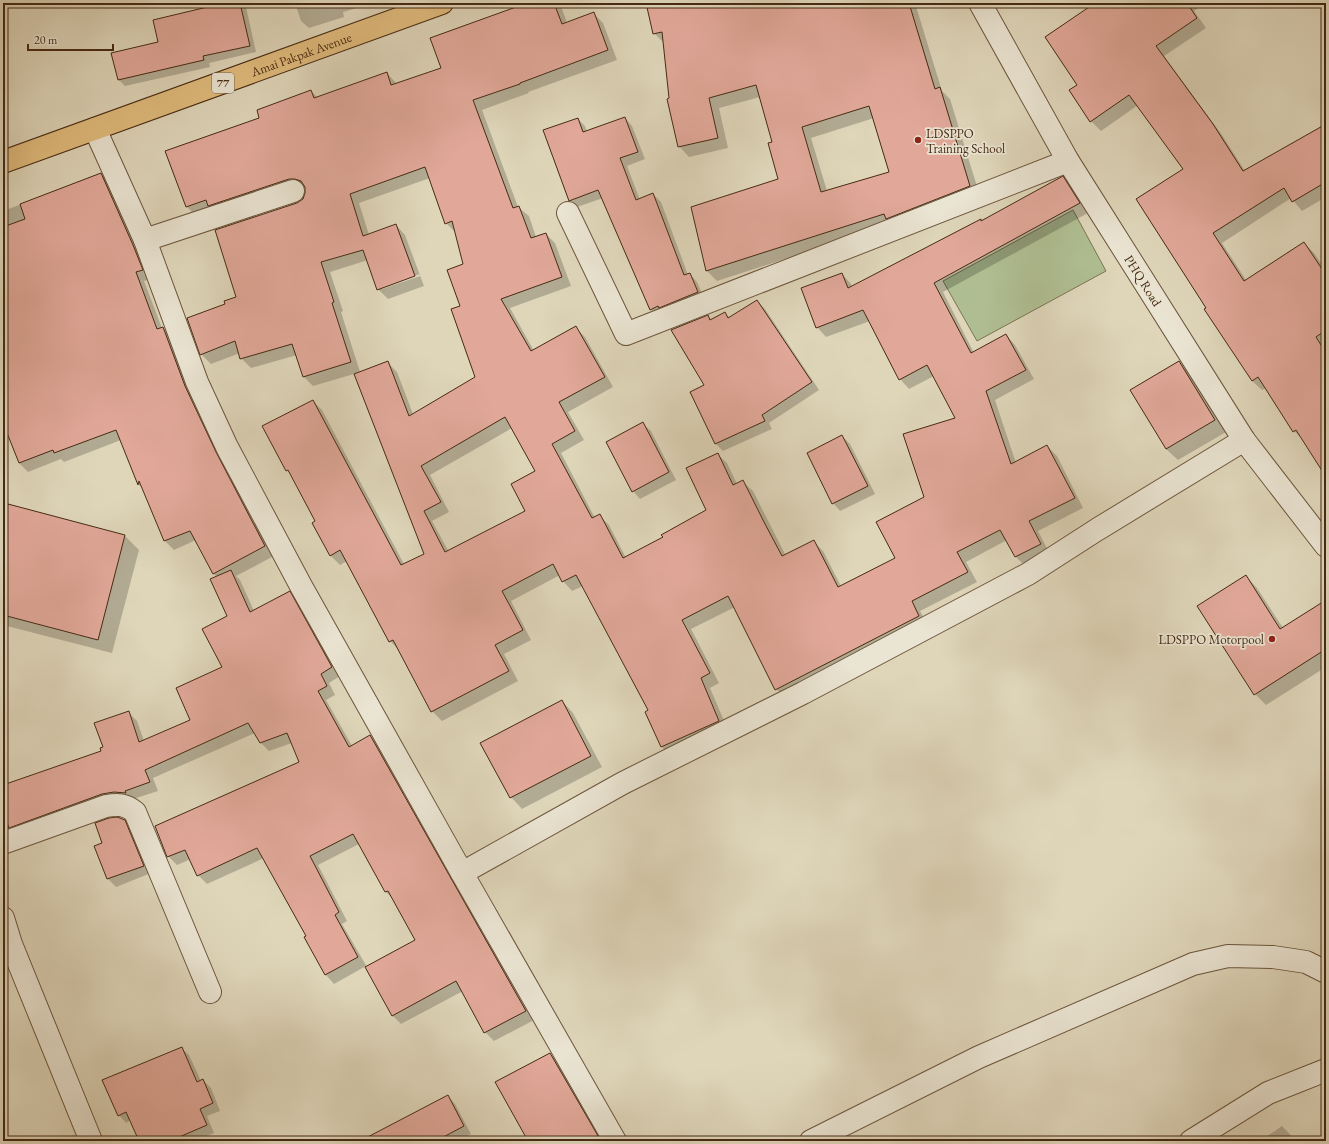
<svg xmlns="http://www.w3.org/2000/svg" width="1329" height="1144" viewBox="0 0 1329 1144" font-family="'EB Garamond',serif">
	<style>
		.green { fill: #afbe92; stroke: #7a7452 }
		.shadow { fill: #0003; fill-rule: evenodd }
		.building { fill: #e1a899; stroke: #462a12; fill-rule: evenodd }
		.lines { fill: none; stroke-linecap: round; stroke-linejoin: round }
		.minor-casing { stroke: #6c553c; stroke-width: 24 }
		.highway-casing { stroke: #462a12; stroke-width: 24 }
		.minor { stroke: #eae4d2; stroke-width: 22 }
		.highway { stroke: #e0bb7d; stroke-width: 22 }
		.poi-dot { fill: #8f2418; stroke: #eae4d2; stroke-width: 1.5 }
		.labels { text-anchor: middle; stroke-width: 3.5; stroke-linejoin: round; paint-order: stroke }
		.shield { fill: #eae4d2; stroke: #77624c; stroke-width: 1 }
		.shield-label { font-size: 12px; font-weight: bold; fill: #462a12 }
		.street-label { font-size: 13px; fill: #462a12; stroke: #eae4d2 }
		.poi-label { font-size: 13px; fill: #462a12; stroke: #eae4d2; text-anchor: start }
	</style>
	<rect width="100%" height="100%" fill="#dfd6ba"/>
	<filter id="stains"><feTurbulence type="fractalNoise" baseFrequency=".005" numOctaves="4"/><feColorMatrix values="0 0 0 0 .2 0 0 0 0 .09 0 0 0 0 .02 0 0 0 .5 -.17"/></filter>
	<radialGradient id="worn" r=".72"><stop offset=".6" stop-color="#630" stop-opacity="0"/><stop offset="1" stop-color="#630" stop-opacity=".3"/></radialGradient>
	<polygon class="green" points="1073,210 1106,271 977,341 943,281"/>
	<g class="shadow">
		<polygon points="229,3 242,3 246,7 256,52 209,63 210,67 125,86 118,79 159,42"/>
		<polygon points="295,3 374,3 343,12 344,17 309,28 301,21"/>
		<path d="M524,3h36l7,20 26,-10 10,10 14,37 -89,32 1,1 -47,17 36,97 11,9 7,21 10,-3 9,9 16,43 -61,22 24,43 42,-23 9,9 28,50 -45,25 16,28 -23,13 34,65 4,-3 10,10 17,33 38,-20 44,-27 9,-57 10,9 10,21 6,-2 10,9 33,65 28,-14 9,9 18,35 55,-27 29,-61 32,-79 -23,-43 -25,13 -9,-10 -30,-58 -44,16 -9,-10 25,-53 9,10 1,3 129,-66h1l81,-43 9,9 16,26 -145,79 31,61 32,-18 9,10 19,34 -39,21 21,63 31,-17 10,10 26,52 -45,23 12,23 -25,12 -9,-9 -9,-17 -41,22 11,20 -57,29 8,14 -142,73 -10,-9 -41,-82 -44,22 28,54 -9,5 18,42 -57,26 -9,-9 -16,-35 3,-1 -66,-125 -11,5 -9,-10 -3,-6 -49,26 20,39 -27,14 14,27 -76,40 -10,-10 -32,-60 -10,-10 -43,-80 -7,4 -10,-10 -13,-34 -24,-44 -6,-7 26,-69 9,9 82,154 21,-9 -71,-181 -41,12 -9,-9 -7,-22 -46,13 -10,-10 -1,-5 -29,11 -10,-10 25,-50 11,-6 60,-94 6,-4 3,-6v-6h-7l-103,28 -9,-9 74,-89 50,-27 7,7 69,-25 10,11 45,-15zM430,178l16,45 10,10 8,32 -2,42 14,70 -63,37 -16,-42 -10,-10 -27,10 -19,-60 2,-1 -13,-39 38,-12 10,29 10,10 36,-13 -19,-51 -9,-10 -27,10 -10,-32zM420,274v2l-38,13v-2zM512,428l25,43 -11,40 -77,41 -17,-31 17,-9 -19,-37z"/>
		<path d="M647,3h268l27,88 8,8 30,97 -263,85 -10,-10 73,-92 -6,-36 -14,-46 -41,11 9,40 -39,9 -10,-11 -9,-47 -6,-56 -10,-10zM874,118l16,55 -63,18 -16,-53z"/>
		<polygon points="1097,3 1205,3 1194,11 1206,28 1164,56 1222,135 1245,171 1326,126 1326,197 1302,211 1291,198 1222,243 1246,280 1304,243 1314,253 1326,271 1326,346 1325,347 1326,349 1326,475 1304,441 1294,431 1266,388 1262,390 1252,381 1208,308 1184,169 1138,105 1101,131 1091,121 1079,85"/>
		<polygon points="625,118 632,126 645,159 627,166 640,200 653,194 661,202 688,275 690,274 697,282 705,300 658,316 650,309 603,198 577,207 570,200 578,119 585,126 587,132"/>
		<path d="M101,174l9,9 41,96 -7,2 18,47h1l9,9 102,219 -38,20 4,4 14,31 35,-19 9,9 42,75 -11,7 6,12 -9,5 26,46 18,-9 9,8 155,275 -40,21 -9,-9 -22,-41 -62,33 -8,-8 -27,-50 -32,18 -8,-9 -21,-38 2,-1 -43,-78 -57,26 -9,-9 -7,-16 -14,6 -9,-9 132,-94 -8,-19 -23,8 -9,-9 -5,-9 -102,45 5,13 -140,45 -8,-9 -7,-18v-22l99,-36 26,-39 9,9 7,20 47,-21 32,-52 5,-52 -11,-39 -3,-3 -18,-34 -22,10 -9,-9 -21,-52 -5,-4 -18,-45 -57,22 -3,-3 -33,13 -9,-9 -16,-43v-209zM359,844l27,48 8,8 23,40 -50,27 -25,-43 5,-3 -29,-56z"/>
		<polygon points="757,301 765,309 819,390 769,423 772,429 723,451 716,444 692,392 705,386 708,316 712,320 725,313 730,318"/>
		<polygon points="1179,362 1191,374 1226,432 1178,460 1166,449"/>
		<polygon points="643,424 651,431 676,480 640,499 633,491"/>
		<polygon points="842,436 850,444 875,494 840,511 833,503"/>
		<polygon points="3,504 125,536 139,550 112,653 3,625"/>
		<polygon points="1246,576 1257,588 1283,628 1326,606 1326,667 1266,705 1255,694"/>
		<polygon points="562,701 573,713 602,767 522,809 511,797"/>
		<polygon points="124,821 132,829 151,873 116,887 108,879 96,847 103,844"/>
		<polygon points="181,1048 189,1055 201,1081 203,1080 211,1088 220,1111 207,1116 214,1133 195,1141 140,1141 131,1120 126,1123 119,1115"/>
		<polygon points="550,1054 559,1063 604,1141 529,1141"/>
		<polygon points="447,1096 455,1104 471,1134 458,1141 371,1141"/>
		<polygon points="1282,1126 1296,1141 1260,1141"/>
		<polygon points="74,1135 80,1141 55,1141"/>
	</g>
	<g class="building">
		<polygon points="224,3 240,3 250,46 203,56 204,60 118,80 111,53 158,42 153,20"/>
		<path d="M514,3h40l8,21 32,-12 14,38 -88,33v1l-47,16 40,108 6,-2 12,32 15,-5 16,44 -61,22 30,52 45,-25 29,51 -46,25 16,29 -23,13 40,74 8,-4 23,44 40,-21 -2,-2 45,-25 -20,-42 32,-15 15,32 10,-5 21,42 18,34 32,-16 24,47 57,-29 -19,-36 48,-25 -21,-63 52,-16 -28,-53 -28,15 -36,-70 -47,18 -15,-40 41,-15 6,15 133,-69v2l82,-45 17,27 -146,80 37,70 35,-19 20,36 -40,21 25,73 36,-19 28,53 -46,23 12,23 -26,13 -15,-27 -43,22 11,20 -56,29 7,15 -144,74 -47,-94 -46,24 28,53 -9,5 18,43 -58,26 -16,-35 3,-2 -72,-135 -14,7 -9,-18 -51,27 21,39 -28,15 14,26 -78,41 -38,-72 -4,2 -49,-92 -10,6 -18,-33 3,-2 -27,-51 -2,1 -24,-45 51,-26 88,165 23,-11 -70,-180 34,-13 21,55 66,-39 -24,-68 9,-3 -13,-36 16,-6 -11,-43 -7,3 -20,-57 -75,27 13,42 33,-12 19,52 -38,14 -14,-40 -42,12 13,40 -2,1 19,59 -48,15 -11,-33 -52,15 -5,-18 -35,14 -13,-37 38,-14 -1,-3 12,-4 -21,-67 82,-27 6,-4 2,-6v-6l-4,-6 -6,-2h-6l-81,27 -2,-6 -20,7 -21,-56 94,-33 -2,-8 54,-20 3,8 73,-26 4,13 50,-17 -11,-30 86,-31zM505,417l30,54 -24,13 14,27 -80,41 -21,-41 17,-9 -20,-36z"/>
		<path d="M646,3h263l26,86 5,-2 30,99 -84,33 -2,-5 -178,57 -15,-64 87,-28 -10,-36 4,-1 -16,-57 -47,13 9,40 -40,9 -11,-48 2,-1 -7,-66 -9,2zM869,106l20,66 -68,20 -19,-65z"/>
		<polygon points="1095,3 1187,3 1197,18 1156,46 1213,124 1243,171 1326,124 1326,182 1292,202 1284,188 1213,233 1244,281 1304,242 1326,275 1326,330 1316,337 1326,353 1326,477 1296,430 1293,432 1258,377 1252,381 1204,309 1206,308 1136,199 1183,169 1129,95 1090,122 1069,90 1077,85 1045,37"/>
		<polygon points="625,117 638,152 620,158 636,200 653,193 684,275 690,273 698,292 659,308 658,306 650,310 598,190 569,201 543,130 578,118 583,132"/>
		<polygon points="101,173 133,245 143,270 136,272 157,329 163,327 185,386 216,452 265,546 213,574 190,531 164,541 139,481 138,485 116,430 54,453 53,450 19,463 3,423 3,227 25,219 20,204"/>
		<polygon points="757,300 812,382 762,415 765,421 715,444 690,392 704,385 671,330 708,315 710,320 725,312 728,318"/>
		<polygon points="1179,361 1215,420 1166,449 1130,390"/>
		<polygon points="643,422 669,472 632,492 606,442"/>
		<polygon points="842,435 868,486 832,504 807,453"/>
		<polygon points="8,504 125,535 98,640 3,615 3,525"/>
		<polygon points="231,570 250,612 290,591 332,667 321,674 327,686 318,691 349,747 370,735 526,1011 484,1033 456,981 392,1016 365,967 415,940 388,891 385,892 353,834 310,856 339,912 335,915 358,957 325,975 304,937 306,936 257,848 197,876 185,850 167,857 155,826 299,762 287,733 260,743 248,723 145,770 150,782 125,791 126,793 114,792 102,794 9,828 3,812 3,785 101,751 100,748 103,747 94,723 129,711 139,742 190,720 176,688 222,667 202,629 227,616 210,579"/>
		<polygon points="1246,575 1280,629 1326,600 1326,649 1254,695 1197,606"/>
		<polygon points="562,700 591,756 510,798 480,743"/>
		<polygon points="117,817 125,820 144,866 107,879 94,846 102,843 95,823 109,818"/>
		<polygon points="182,1047 197,1082 203,1079 213,1103 200,1109 207,1125 170,1141 139,1141 126,1112 118,1116 102,1080"/>
		<polygon points="550,1053 601,1141 528,1141 495,1082"/>
		<polygon points="448,1095 464,1126 436,1141 360,1141"/>
	</g>
	<g class="lines">
		<g class="minor-casing">
			<g id="minor">
				<path id="s1" d="M980,3l88,158 176,279 82,106"/>
				<polyline points="95,129 145,240 197,382 227,447 301,586 462,873 615,1141"/>
				<polyline points="568,213 626,334 1068,161"/>
				<polyline points="145,240 293,191"/>
				<path d="M3,843l103,-37c12,-2 19,-2 29,6l75,180"/>
				<polyline points="462,873 623,783 803,693 1028,574 1098,529 1244,440"/>
				<polyline points="3,918 11,944 91,1141"/>
				<polyline points="811,1141 979,1057 1193,964 1228,956 1273,957 1306,962 1326,972"/>
				<polyline points="1191,1141 1268,1093 1326,1070"/>
			</g>
		</g>
		<g class="highway-casing">
			<g id="highway">
				<path id="s2" d="M3,162l439,-159"/>
			</g>
		</g>
		<use href="#minor" class="minor"/>
		<use href="#highway" class="highway"/>
	</g>
	<g class="poi-dot">
		<circle cx="918" cy="140" r="4"/>
		<circle cx="1272" cy="639" r="4"/>
	</g>
	<g class="labels">
		<rect class="shield" x="212" y="73" width="22" height="20" rx="3"/>
		<g class="shield-label">
			<text x="223" y="87">77</text>
		</g>
		<g class="street-label">
			<text dy="5" stroke="none"><textPath href="#s2" startOffset="317">Amai Pakpak Avenue</textPath></text>
			<text dy="5" stroke="none"><textPath href="#s1" startOffset="322">PHQ Road</textPath></text>
		</g>
		<g class="poi-label">
			<text x="926" y="138">LDSPPO<tspan x="926" dy="15">Training School</tspan></text>
			<text x="1264" y="644" text-anchor="end">LDSPPO Motorpool</text>
		</g>
	</g>
	<rect width="1329" height="1144" fill="none" stroke="#dfd6ba" stroke-width="16"/>
	<rect x="4" y="4" width="1321" height="1136" fill="none" stroke="#462a12" stroke-width="2"/>
	<rect x="8" y="8" width="1313" height="1128" fill="none" stroke="#462a12"/>
	<path d="M28 44v6h85v-6" fill="none" stroke="#462a12" stroke-width="2"/>
	<text x="34" y="44" font-size="12" fill="#462a12" stroke="#eae4d2" stroke-width="3" paint-order="stroke">20 m</text>
	<rect width="100%" height="100%" filter="url(#stains)"/>
	<rect width="100%" height="100%" fill="url(#worn)"/>
</svg>
